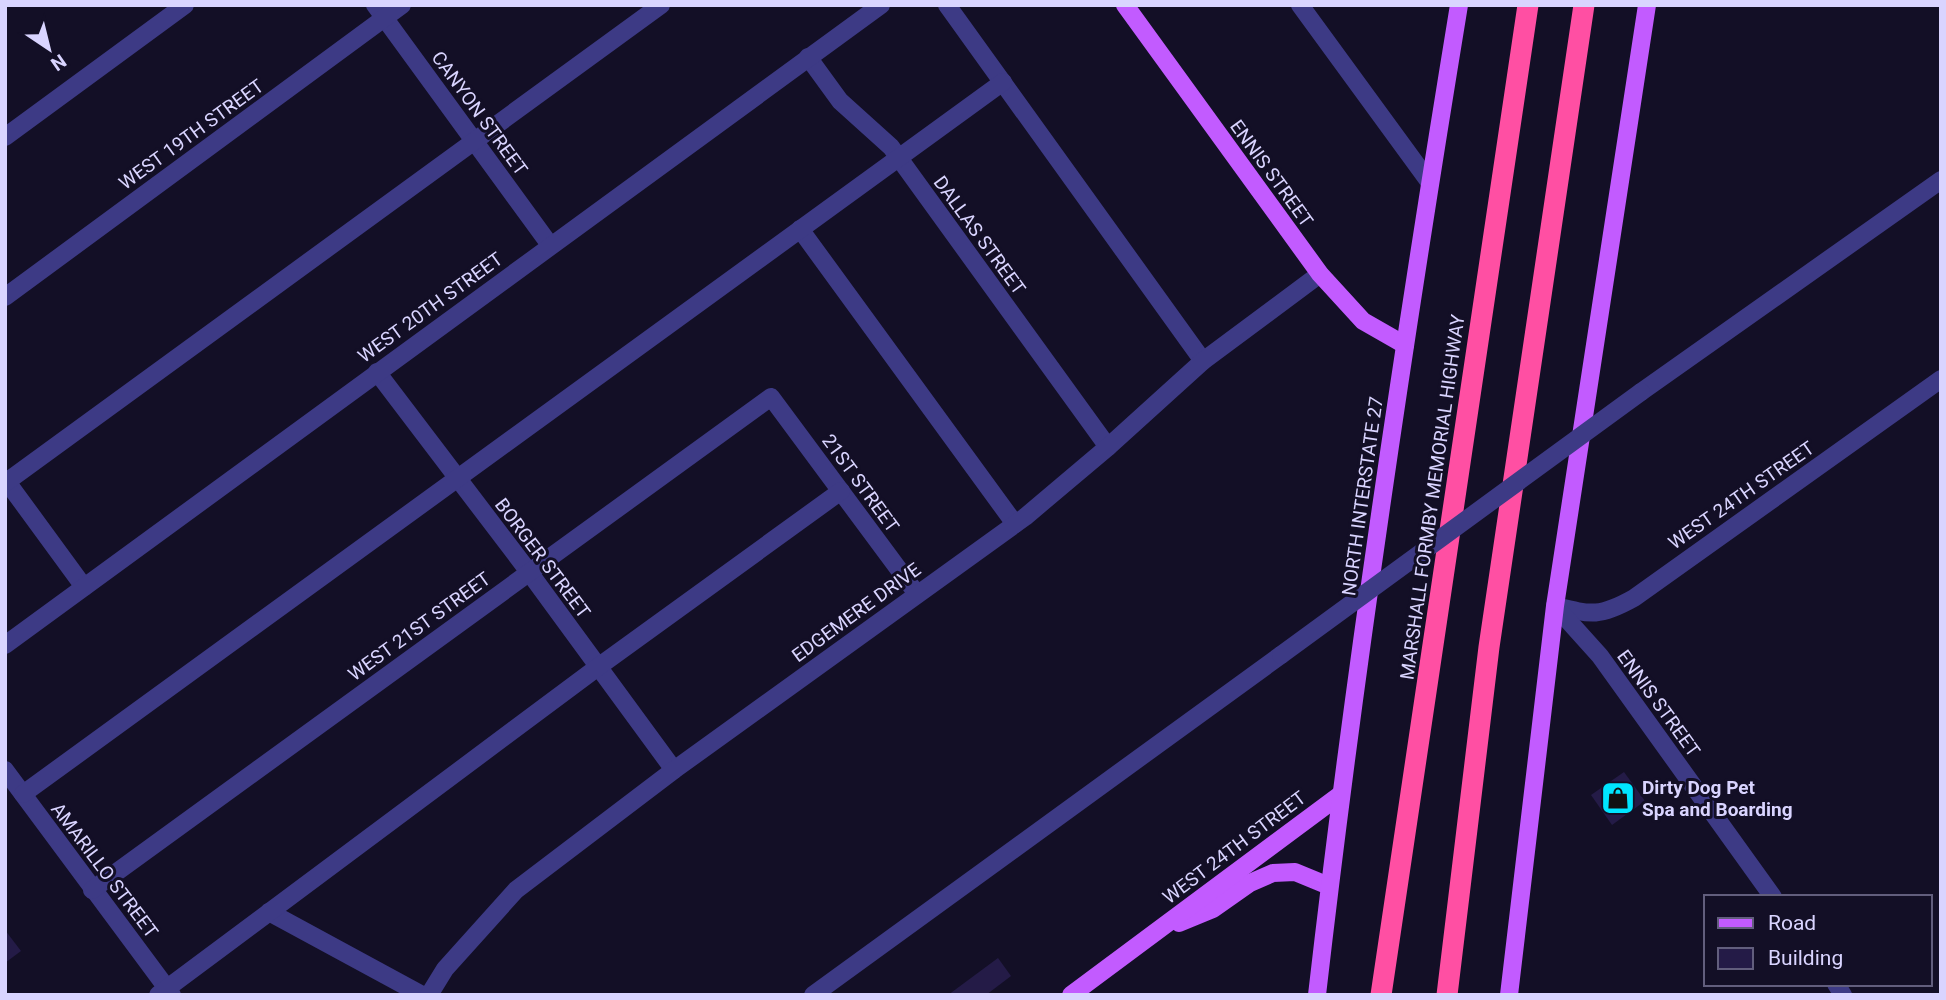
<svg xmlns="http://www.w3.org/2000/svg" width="1946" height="1000" viewBox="0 0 1946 1000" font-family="Roboto,sans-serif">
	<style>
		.building { fill: #241b47 }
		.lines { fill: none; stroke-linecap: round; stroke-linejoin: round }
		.minor { stroke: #3d3a85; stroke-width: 18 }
		.major { stroke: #c25bff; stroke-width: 18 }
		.highway { stroke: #ff4fa3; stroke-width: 21 }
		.minor-bridge { stroke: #3d3a85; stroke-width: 18 }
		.labels { text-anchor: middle; stroke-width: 6; stroke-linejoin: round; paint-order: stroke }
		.street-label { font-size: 19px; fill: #d9d4ff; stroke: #130f26 }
		.poi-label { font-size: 19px; font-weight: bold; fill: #d9d4ff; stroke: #130f26; text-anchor: start }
	</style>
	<rect width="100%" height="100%" fill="#130f26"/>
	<g class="building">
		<polygon points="1624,772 1645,801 1612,825 1591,795"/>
		<polygon points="5,930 21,951 5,963"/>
		<polygon points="998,958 1011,976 986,995 948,995"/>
	</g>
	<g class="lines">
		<g class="minor">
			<polyline points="375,5 550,245"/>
			<polyline points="947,5 1203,361"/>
			<polyline points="1300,5 1430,183"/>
			<polyline points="808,57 840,101 891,147 1108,447"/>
			<polyline points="5,137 185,5"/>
			<polyline points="800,229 1015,524"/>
			<polyline points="5,297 402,5"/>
			<polyline points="377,372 529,572 674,770"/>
			<polyline points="1641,392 1941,180"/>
			<polyline points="5,479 84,587"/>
			<polyline points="5,483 661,5"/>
			<path d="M1555,606c37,9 45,11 79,-8l307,-219"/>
			<polyline points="1555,606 1600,656 1773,897"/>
			<polyline points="5,645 881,5"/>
			<polyline points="5,770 172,995"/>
			<polyline points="23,794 1003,82"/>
			<polyline points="92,890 771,397 917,594"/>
			<polyline points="269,912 422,995"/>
			<polyline points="1836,984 1843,995"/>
			<polyline points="158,995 598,667 841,491"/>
			<polyline points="429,995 445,969 516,890 674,770 1025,517 1108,447 1203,361 1320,274"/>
			<polyline points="813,995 1281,655"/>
		</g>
		<g class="major">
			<polyline points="1125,5 1320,274 1363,321 1405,345"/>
			<polyline points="1179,923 1213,909 1250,883 1273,873 1295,872 1329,886"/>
			<polyline points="1071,995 1340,795"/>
			<path d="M1317,995c38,-331 88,-661 142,-990"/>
			<polyline points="1509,995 1555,606 1647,5"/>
		</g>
		<g class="highway">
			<polyline points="1381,995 1528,5"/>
			<polyline points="1447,995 1489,647 1584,5"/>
		</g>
		<polyline class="minor-bridge" points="1281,655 1641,392"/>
	</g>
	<defs>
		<g id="shop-square" transform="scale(1.75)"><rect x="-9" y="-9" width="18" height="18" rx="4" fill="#00e5ff" stroke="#130f26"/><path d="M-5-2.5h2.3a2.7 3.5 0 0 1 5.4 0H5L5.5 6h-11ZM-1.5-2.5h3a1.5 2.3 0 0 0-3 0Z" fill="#111"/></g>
	</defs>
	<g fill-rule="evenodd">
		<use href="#shop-square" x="1618" y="798"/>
	</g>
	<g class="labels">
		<g class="street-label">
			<text transform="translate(480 113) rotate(54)" y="7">CANYON STREET</text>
			<text transform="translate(191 134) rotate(-36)" y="7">WEST 19TH STREET</text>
			<text transform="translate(1272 173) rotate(54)" y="7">ENNIS STREET</text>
			<text transform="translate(980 235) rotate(54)" y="7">DALLAS STREET</text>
			<text transform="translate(430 307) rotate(-36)" y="7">WEST 20TH STREET</text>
			<text transform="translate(861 483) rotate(54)" y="7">21ST STREET</text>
			<text transform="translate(1741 495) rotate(-35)" y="7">WEST 24TH STREET</text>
			<text transform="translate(1362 496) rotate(-82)" y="7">NORTH INTERSTATE 27</text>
			<text transform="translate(1432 497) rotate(-82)" y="7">MARSHALL FORMBY MEMORIAL HIGHWAY</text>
			<text transform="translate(543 558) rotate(53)" y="7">BORGER STREET</text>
			<text transform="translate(856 612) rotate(-36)" y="7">EDGEMERE DRIVE</text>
			<text transform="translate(419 626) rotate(-36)" y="7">WEST 21ST STREET</text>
			<text transform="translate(1659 703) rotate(54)" y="7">ENNIS STREET</text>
			<text transform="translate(1234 847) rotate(-37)" y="7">WEST 24TH STREET</text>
			<text transform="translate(105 870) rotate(53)" y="7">AMARILLO STREET</text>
		</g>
		<g class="poi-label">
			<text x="1642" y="794">Dirty Dog Pet<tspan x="1642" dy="22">Spa and Boarding</tspan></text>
		</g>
	</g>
	<rect width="1946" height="1000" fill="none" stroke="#d9d4ff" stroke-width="14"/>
	<rect x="1704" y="895" width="228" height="91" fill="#130f26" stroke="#625e7d" stroke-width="2"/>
	<rect x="1718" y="918" width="35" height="10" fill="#c25bff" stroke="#625e7d" stroke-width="2"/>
	<text x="1768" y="930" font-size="21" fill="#d9d4ff">Road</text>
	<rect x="1718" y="948" width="35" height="21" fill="#241b47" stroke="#625e7d" stroke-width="2"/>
	<text x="1768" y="965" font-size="21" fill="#d9d4ff">Building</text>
	<g transform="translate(49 49) rotate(145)" stroke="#130f26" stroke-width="5" paint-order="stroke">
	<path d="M0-5L12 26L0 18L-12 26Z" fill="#d9d4ff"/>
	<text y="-10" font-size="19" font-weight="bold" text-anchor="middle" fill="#d9d4ff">N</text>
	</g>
</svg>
